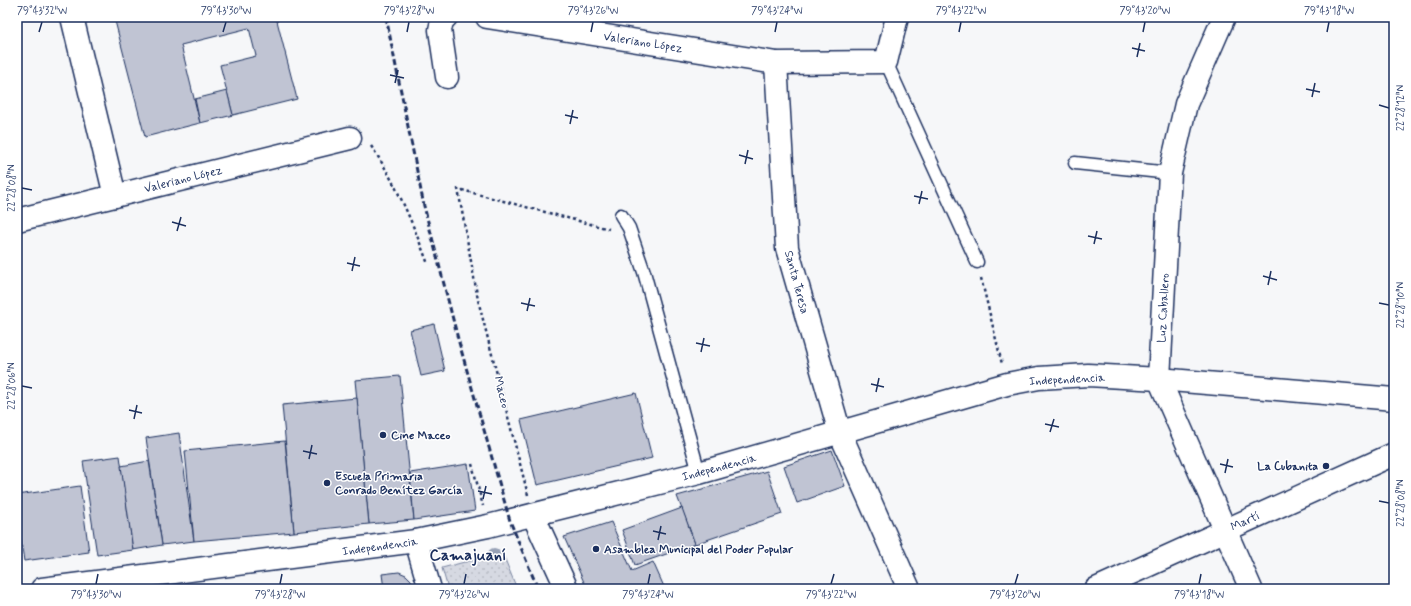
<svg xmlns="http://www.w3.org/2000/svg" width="1411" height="606" viewBox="0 0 1411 606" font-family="Mynerve,sans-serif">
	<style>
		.park { fill: url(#park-dots); stroke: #7884a0 }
		.building { fill: #c0c4d3; stroke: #1b2f5e }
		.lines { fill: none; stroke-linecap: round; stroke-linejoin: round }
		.service-casing { stroke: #1b2f5e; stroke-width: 15 }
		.minor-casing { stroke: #1b2f5e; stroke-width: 25 }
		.tertiary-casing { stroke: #1b2f5e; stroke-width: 25 }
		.primary-casing { stroke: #1b2f5e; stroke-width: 25 }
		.path { stroke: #1b2f5e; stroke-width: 2.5; stroke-dasharray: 3 3; stroke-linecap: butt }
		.service { stroke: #fff; stroke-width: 12 }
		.minor { stroke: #fff; stroke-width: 22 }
		.tertiary { stroke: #fff; stroke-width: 22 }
		.primary { stroke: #fff; stroke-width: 22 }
		.rail { stroke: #1b2f5e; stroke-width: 3; stroke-dasharray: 6 3; stroke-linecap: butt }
		.tree { fill: #97a1b6 }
		.ticks { fill: none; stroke: #1b2f5e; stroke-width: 1.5 }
		.poi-dot { fill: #1b2f5e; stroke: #fff; stroke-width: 1.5 }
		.labels { text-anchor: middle; stroke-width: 3; stroke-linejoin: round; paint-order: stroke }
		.street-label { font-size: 12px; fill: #1b2f5e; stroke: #fff }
		.poi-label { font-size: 12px; font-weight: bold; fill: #1b2f5e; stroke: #fff; text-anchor: start }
		.district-label { font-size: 16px; font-weight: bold; fill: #1b2f5e; stroke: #fff }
		.neatline { fill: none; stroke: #1b2f5e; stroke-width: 1.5 }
		.ticks-label { font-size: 10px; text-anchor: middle; fill: #1b2f5e }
	</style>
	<defs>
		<pattern id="park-dots" width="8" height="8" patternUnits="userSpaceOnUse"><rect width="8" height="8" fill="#d6d9e2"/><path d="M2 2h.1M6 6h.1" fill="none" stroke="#b7bbc4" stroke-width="1.8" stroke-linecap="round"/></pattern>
	</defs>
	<rect width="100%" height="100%" fill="#f6f7f9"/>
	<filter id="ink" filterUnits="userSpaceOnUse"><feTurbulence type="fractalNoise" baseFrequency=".025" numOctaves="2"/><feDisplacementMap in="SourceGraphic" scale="8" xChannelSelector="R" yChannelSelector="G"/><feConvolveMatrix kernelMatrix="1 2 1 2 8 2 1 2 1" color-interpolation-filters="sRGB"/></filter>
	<g filter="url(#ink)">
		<polygon class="park" points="502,552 517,589 448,589 442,568"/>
		<g class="building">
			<polygon points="114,17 276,17 297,99 233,115 220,65 256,56 249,28 181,45 200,123 145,137"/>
			<polygon points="227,91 233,115 200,123 195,99"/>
			<polygon points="434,324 445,371 421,376 410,330"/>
			<polygon points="400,376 414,520 369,524 355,380"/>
			<polygon points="636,393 652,458 537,485 521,420"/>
			<polygon points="357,398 369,524 294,532 282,405"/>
			<polygon points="179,433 194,541 162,545 146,438"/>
			<polygon points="285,441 294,532 194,541 185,451"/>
			<polygon points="832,450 845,486 797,503 784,466"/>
			<polygon points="120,456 133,550 97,555 83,461"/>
			<polygon points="149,461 162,545 133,550 121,466"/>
			<polygon points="468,464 475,511 414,520 410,473"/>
			<polygon points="767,471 782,514 695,544 677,496"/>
			<polygon points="80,486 89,552 24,561 17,516 17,495"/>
			<polygon points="682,508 695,544 635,565 622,530"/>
			<polygon points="611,522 632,571 653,562 665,589 587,589 564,537"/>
			<polygon points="399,572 406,575 411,580 415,589 384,589 382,574"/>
		</g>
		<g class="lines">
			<g class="service-casing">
				<g id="service">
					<polyline points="886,62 977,262"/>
					<polyline points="1075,163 1170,173"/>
					<polyline points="621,215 629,228 644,272 699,473"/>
				</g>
			</g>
			<g class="minor-casing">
				<g id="minor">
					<polyline points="72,17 115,196"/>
					<polyline points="446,17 442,21 440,30 447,77"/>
					<polyline points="487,17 776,63 886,62 897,17"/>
					<polyline points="1224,17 1186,104 1170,173 1159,379 1251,589"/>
					<polyline points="776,63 787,248 840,433 909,589"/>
					<polyline points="17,220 350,138"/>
					<polyline points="533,515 567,589"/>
					<polyline points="1096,589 1394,454"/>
				</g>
			</g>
			<g class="tertiary-casing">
				<polyline id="tertiary" points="416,541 430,589"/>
			</g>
			<g class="primary-casing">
				<polyline id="primary" points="42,589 416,541 488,526 699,473 1007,384 1039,378 1088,375 1159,379 1394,399"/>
			</g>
			<g class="path">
				<path d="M371,146c25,36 41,76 57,118"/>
				<polyline points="981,278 1002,364"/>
				<polyline points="472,464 483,506"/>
				<polyline points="528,495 478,300 458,189 609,229"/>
			</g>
			<use href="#service" class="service"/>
			<use href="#minor" class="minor"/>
			<use href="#tertiary" class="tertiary"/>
			<use href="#primary" class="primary"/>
			<polyline class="rail" points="386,17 424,206 458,339 510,521 538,589"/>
		</g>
		<circle class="tree" cx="494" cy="554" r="6"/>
	</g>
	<path class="ticks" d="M39,32l3,-10M223,32l3,-10M407,32l2,-10M591,32l2,-10M775,32l2,-10M959,32l2,-10M1143,32l2,-10M1327,32l2,-10M1132,48l13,3M1137,57l3,-14M390,75l14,3M395,83l3,-13M1306,89l14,3M1312,97l3,-14M1379,105l10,3M565,115l13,3M570,124l3,-14M739,155l14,4M745,164l3,-14M22,188l10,2M914,196l14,3M919,204l3,-13M172,222l14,4M177,231l4,-14M1088,236l14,3M1094,244l3,-13M347,263l13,3M352,271l3,-14M1263,276l14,4M1268,285l3,-14M521,303l14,3M1379,303l10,2M527,311l3,-13M696,343l14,3M701,352l3,-14M871,384l13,3M22,386l10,2M876,392l3,-14M129,410l13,3M134,419l3,-14M1045,424l14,3M1050,432l4,-13M303,451l14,3M309,459l3,-14M1220,464l13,3M1225,473l3,-14M478,491l14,3M483,499l3,-13M1379,501l10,2M653,531l13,3M658,540l3,-14M96,584l2,-10M280,584l2,-10M464,584l2,-10M648,584l2,-10M831,584l3,-10M1015,584l3,-10M1199,584l2,-10"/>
	<g class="poi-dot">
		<circle cx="383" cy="435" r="4"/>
		<circle cx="1326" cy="466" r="4"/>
		<circle cx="327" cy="483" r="4"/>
		<circle cx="596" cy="549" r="4"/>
	</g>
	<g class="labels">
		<g class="street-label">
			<text transform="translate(643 42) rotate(9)" y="4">Valeriano López</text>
			<text transform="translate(183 179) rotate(-14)" y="4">Valeriano López</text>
			<text transform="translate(797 282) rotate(75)" y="4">Santa Teresa</text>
			<text transform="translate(1163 308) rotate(-87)" y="4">Luz Caballero</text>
			<text transform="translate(1067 379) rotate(-3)" y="4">Independencia</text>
			<text transform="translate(502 392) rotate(76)" y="4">Maceo</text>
			<text transform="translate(719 467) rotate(-15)" y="4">Independencia</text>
			<text transform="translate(1245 521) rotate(-24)" y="4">Martí</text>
			<text transform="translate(380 546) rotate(-8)" y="4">Independencia</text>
		</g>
		<g class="poi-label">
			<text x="391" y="439">Cine Maceo</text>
			<text x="1318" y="470" text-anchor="end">La Cubanita</text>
			<text x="335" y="480">Escuela Primaria<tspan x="335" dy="14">Conrado Benítez García</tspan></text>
			<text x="604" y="553">Asamblea Municipal del Poder Popular</text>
		</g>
		<g class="district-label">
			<text x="468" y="560">Camajuaní</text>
		</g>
	</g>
	<rect width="1411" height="606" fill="none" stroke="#fff" stroke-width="44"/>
	<rect x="22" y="22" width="1367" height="562" class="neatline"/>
	<g class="ticks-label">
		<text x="42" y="14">79°43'32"W</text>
		<text x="226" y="14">79°43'30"W</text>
		<text x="409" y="14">79°43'28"W</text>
		<text x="593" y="14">79°43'26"W</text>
		<text x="777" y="14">79°43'24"W</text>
		<text x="961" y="14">79°43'22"W</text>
		<text x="1145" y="14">79°43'20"W</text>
		<text x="1329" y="14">79°43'18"W</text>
		<text transform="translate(1400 108) rotate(-90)" y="4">22°28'12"N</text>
		<text transform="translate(11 188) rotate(-90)" y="4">22°28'08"N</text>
		<text transform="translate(1400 305) rotate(-90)" y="4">22°28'10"N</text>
		<text transform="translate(11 386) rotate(-90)" y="4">22°28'06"N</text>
		<text transform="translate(1400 503) rotate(-90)" y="4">22°28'08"N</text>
		<text x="96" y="598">79°43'30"W</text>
		<text x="280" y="598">79°43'28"W</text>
		<text x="464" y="598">79°43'26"W</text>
		<text x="648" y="598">79°43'24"W</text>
		<text x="831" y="598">79°43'22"W</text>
		<text x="1015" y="598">79°43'20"W</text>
		<text x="1199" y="598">79°43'18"W</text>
	</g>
</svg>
